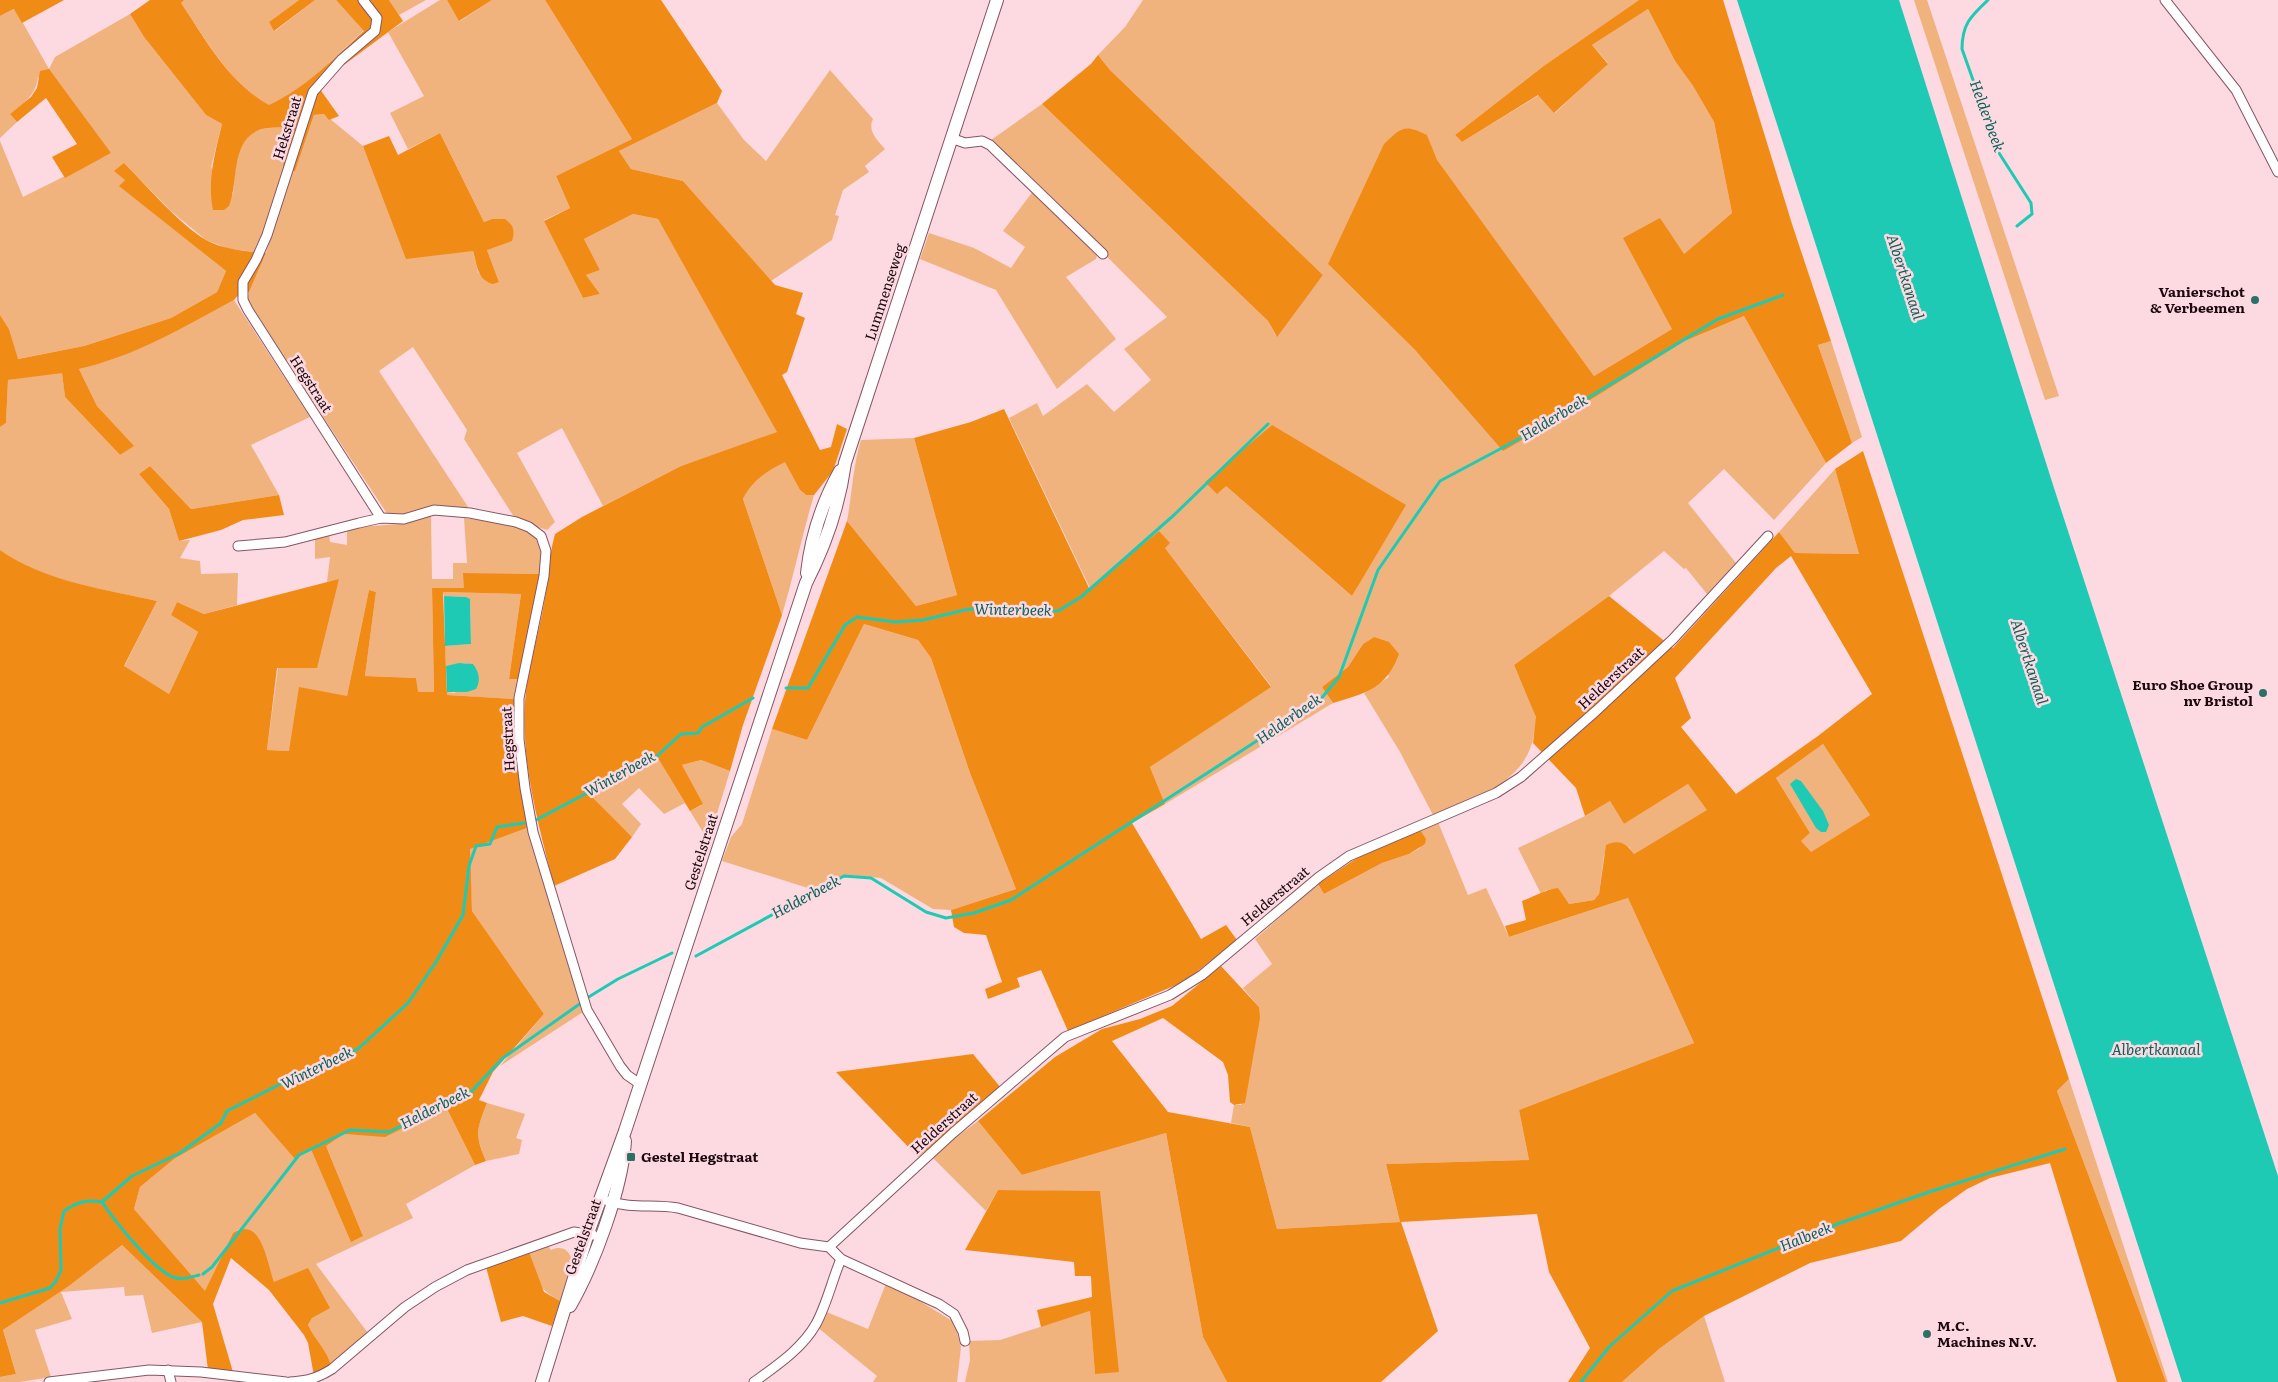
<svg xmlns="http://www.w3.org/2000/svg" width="2278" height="1382" viewBox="0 0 2278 1382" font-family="Literata,serif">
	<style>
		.green { fill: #f1b37e; fill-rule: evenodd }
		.forest { fill: #f08b16; fill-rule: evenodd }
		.water { fill: #1ecab4 }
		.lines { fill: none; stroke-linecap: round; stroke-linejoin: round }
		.stream { stroke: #1ecab4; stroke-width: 3 }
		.street-casing { stroke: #865563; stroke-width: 11 }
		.secondary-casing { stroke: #865563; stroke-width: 14 }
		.street { stroke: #fff; stroke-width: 9 }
		.secondary { stroke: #fff; stroke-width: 12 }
		.poi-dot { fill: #2a7065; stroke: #fdd9e2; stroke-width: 2 }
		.labels { text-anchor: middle; stroke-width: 5; stroke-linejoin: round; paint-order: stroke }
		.street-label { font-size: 14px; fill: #1c090f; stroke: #fdd9e2 }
		.poi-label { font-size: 14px; font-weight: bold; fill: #1c090f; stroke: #fdd9e2; text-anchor: end }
		.water-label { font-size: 15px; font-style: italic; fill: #0b6358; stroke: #fdd9e2 }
	</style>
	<rect width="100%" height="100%" fill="#fdd9e2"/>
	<g class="green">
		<path d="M184,0h115l-30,22 6,9 40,-31h21l28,30c-30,28 -58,58 -95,76 -40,-23 -63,-67 -89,-104z"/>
		<polygon points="389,0 426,0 399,15"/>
		<polygon points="440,0 447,0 460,21 492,0 545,0 632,139 556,176 570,208 544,220 583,298 600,294 586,275 600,270 584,239 633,214 658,219 778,432 681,466 603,506 562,428 517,453 555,522 547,530 516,520 464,439 467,430 413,347 379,371 470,510 388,515 251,308 248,299 249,292 266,253 292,170 295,170 314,115 324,114 363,146 384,197 473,251 478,272 487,282 499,282 487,250 492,219 484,222 440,133 408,149 390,113 424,96 388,32"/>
		<path d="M1143,0h496l-94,65 -90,70 7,7 77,-47 16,18 53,-50 -16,-18 56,-36 27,52 18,25 21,36 18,91 -48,41 -12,75 -78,47 -158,-216 -9,-25 -98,130 87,86 155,61 114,-71 59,-25 82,147 -52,57 -50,-51 -36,34 48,60 -29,31 -21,-26 -2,1 -20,-18 -55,45 -95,69c5,14 21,39 22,53 1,4 -1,10 -2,15 -7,51 -60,64 -101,82l-33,-63 -36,-59 25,-16 -15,-40 -11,7 -15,23 -26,20 11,16 -168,101 -15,-37 121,-81 -106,-138 -6,-17 -69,57 -81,-170 28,-15 6,13 44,-32 27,28 37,-32 -27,-31 43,-32 -176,-177 51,-36 226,217 8,15 47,-61 -213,-205 -12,-15 27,-28zM1226,486l143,79 -17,31z"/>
		<polygon points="1914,0 1927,0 2059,396 2045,400"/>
		<path d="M15,9l34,60 6,-12 75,-43 14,23 62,78 16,9 -11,43 22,28c3,-23 1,-55 26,-65 8,-3 19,-2 27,-3l-3,40 4,3 -31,82 -27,-3 -23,-9 -35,-29 -47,-48 1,17 -5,6 106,85 -9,21 -46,26 -87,28 -67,13 -8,-30 -9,-14v-174l23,56 88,-44 -73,-76c-2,18 -14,26 -28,37l7,8 -17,16v-122z"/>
		<path d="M830,70l43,49c-6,12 5,22 12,30l-20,17 4,6 -26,18 -8,25 4,1 -7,24 -61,41 -88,-100 -52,-12 -12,-18 98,-48 27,37 22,21z"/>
		<polygon points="1034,190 1097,255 1096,259 1066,277 1116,339 1057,389 996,290 920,259 929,233 974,248 1011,268 1025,247 1003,231"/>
		<path d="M234,300l76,117 -59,28 28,50 -88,14 -41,-43 -11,8 30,35 10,32 11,-1 -10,18 20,3 1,13 37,-1 -1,32 -33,9 -27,-12 -6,13 27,17 -29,62 -45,-27 33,-66c-54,-12 -112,-19 -157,-51v-123l6,-4 2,-43 54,-8 3,25 55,58 13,-9 -36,-40 -18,-37c56,-13 105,-42 155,-69z"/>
		<polygon points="1831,341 1862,437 1852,443 1818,345"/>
		<path d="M914,438l43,157 -41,11 -69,-85c5,-27 6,-55 14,-81z"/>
		<path d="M786,461l14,29 6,5h8c-12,40 -20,80 -32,120l-39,-116c8,-19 24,-28 43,-38z"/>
		<polygon points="1835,469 1859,554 1795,553 1779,532"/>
		<path d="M431,516l1,63h21v-16h14l-3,-45c17,3 61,6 72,19 8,10 6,25 5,37l-77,-1v15l-32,1 2,103h-17l-1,-14 -51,-2 11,-84 -7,-2 -22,106 -58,55 -22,-1 11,-82 61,-88 -12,2 3,-25 -15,2v-22l14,-3 1,8 17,3v-17l52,-4z"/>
		<polygon points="443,592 521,594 509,679 518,679 514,699 447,695 447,692 455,693 467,663 446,666 445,646 471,644 470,600 466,597 444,596"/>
		<polygon points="864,624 918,640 931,658 970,773 1016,889 951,910 933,909 881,878 848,875 811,889 722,861 731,837 742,824 772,729 807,740"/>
		<polygon points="1823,744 1870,815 1810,853 1801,841 1810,833 1776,778"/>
		<polygon points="656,755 685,803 664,814 639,788 622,804 641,824 632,837 588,795"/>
		<polygon points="701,760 730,771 715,820 711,845 690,811 702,805 682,765"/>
		<polygon points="1688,784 1708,810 1634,854 1629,847 1604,855 1599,894 1594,900 1569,904 1546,890 1541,894 1518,848 1585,816 1610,801 1624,824"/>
		<polygon points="1438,822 1468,895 1486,888 1509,937 1628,898 1694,1043 1519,1110 1529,1160 1386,1164 1400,1222 1277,1229 1250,1127 1231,1123 1234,1105 1241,1105 1259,1007 1243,988 1272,964 1255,939 1318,884 1324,894 1382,863 1409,854 1420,848 1420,830"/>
		<polygon points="527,828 583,1012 500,1066 544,1014 472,911 469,849"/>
		<polygon points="2069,1079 2168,1382 2166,1382 2057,1091"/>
		<path d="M487,1103l38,11 -9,24 6,2 -3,14 -33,7c-12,-27 -9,-32 1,-58z"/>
		<path d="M446,1107l29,58 -69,39 7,14 -97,46 52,69 -37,33c-3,-15 -16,-26 -23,-41l4,-7c-12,-11 -26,-22 -37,-35 -14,-17 -5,-52 -35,-54l-7,4 -28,59 -71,-83 6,-22 34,-28 81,-46 40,45 16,-10 52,88 -37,-90 18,-12 41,2z"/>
		<polygon points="978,1121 1022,1175 1166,1133 1203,1337 1227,1382 965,1382 970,1360 969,1341 1000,1340 1090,1311 1095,1374 1100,1192 998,1190 986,1211 931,1156"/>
		<polygon points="122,1245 202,1322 152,1333 143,1295 125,1296 124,1287 61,1292 72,1319 35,1330 51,1377 20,1382 0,1382 0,1377 16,1374 3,1330 69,1286"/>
		<path d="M548,1246l3,4c11,-5 18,0 21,10l-12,41c-25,-14 -23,-23 -31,-49z"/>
		<polygon points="887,1281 954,1322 961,1347 957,1382 873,1382 877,1376 817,1327 824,1311 868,1329"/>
		<polygon points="1704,1316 1725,1382 1622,1382 1659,1349"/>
	</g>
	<g class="forest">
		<polygon points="0,0 64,0 22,23 14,9 0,16"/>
		<path d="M150,0h34l-3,3c25,37 48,80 88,102 37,-17 65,-47 95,-74l-28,-31h53l14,21 -86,64 22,31 -10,4 -5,-6 -10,1 -19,56 -8,-1 -4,-3 3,-40c-9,1 -20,0 -27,3 -29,12 -20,51 -30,76l-5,4h-11c-6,-29 2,-57 9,-86l-16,-9 -62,-78 -14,-23z"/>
		<polygon points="299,0 315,0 274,31 269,22"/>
		<polygon points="447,0 492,0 459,21"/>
		<path d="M545,0h116l61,91 -5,12 -98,48 12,18 52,12 92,104 28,8 -7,21 9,4 -18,54 -5,3 38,75 11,-3 6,-23 10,5 -14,42 -19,24h-8l-6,-5 -15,-28c-18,9 -33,18 -42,37l39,116 -39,110 -13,46 -29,-11 -19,5 21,39 -13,7 -34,-56 -67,39 43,43 -17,22 -61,27c-15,-60 -33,-121 -29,-184 2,-31 12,-62 18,-93 5,-25 5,-50 12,-75l27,-17 99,-51 96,-34 -119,-213 -25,-5 -49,25 16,31 -14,5 14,19 -17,4 -39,-77 26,-13 -14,-32 76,-37z"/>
		<path d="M1639,0h84l69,224 39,117 -13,4 34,98 -26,20 -82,-147 -59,25 -114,71 -68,39 -87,-100 -88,-87 56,-120c18,-17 20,-20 43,-9l10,25 157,216 78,-47 -49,-91 37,-20 24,36 48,-41 -18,-91 -21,-36 -18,-25 -27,-52 -56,36 16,19 -54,49 -16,-18 -76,47 -7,-7 90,-70z"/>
		<polygon points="1098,55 1110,70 1323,275 1277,337 1268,321 1042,104 1091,64"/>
		<polygon points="49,69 111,153 65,178 52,157 77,144 46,98 17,122 10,114 31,97 37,88 40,71"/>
		<path d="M440,133l44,89 8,-3h13c9,7 10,11 7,22l-25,9 12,32 -6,2c-16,-4 -16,-20 -20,-33l-67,8 -43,-113 26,-10 9,19z"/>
		<path d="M124,163c23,23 55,61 82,77 18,10 40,11 60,13l-17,39h-8l-7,8c-50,27 -98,56 -155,69l18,37 37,40 -14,9 -55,-58 -3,-24 -54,7 -2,43 -6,4v-112l9,14 9,30 66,-13 87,-28 46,-26 9,-21 -107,-85 6,-6 -11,-9z"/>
		<polygon points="1004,409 1089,588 1159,531 1170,543 1165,548 1271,687 1150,767 1165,804 1132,823 1201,939 1226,925 1237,940 1194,974 1176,985 1068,1031 1041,970 1017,978 1020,987 988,999 985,989 1002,982 986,935 964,933 954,927 951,910 1016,889 970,773 931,658 918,640 864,624 807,740 772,729 847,521 916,606 957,595 914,438 971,422"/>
		<polygon points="1272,425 1406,505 1352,596 1226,486 1217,494 1205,482"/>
		<path d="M1863,451l206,628 -12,12 109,291h-49l-67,-219 -60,15 -23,11 -28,20 -38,32 -91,22 -106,53 -45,33 -37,33h-54l22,-34 -41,-76 -12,-58 -136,8 37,109 -57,51h-154l-24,-45 -37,-204 -144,42 -44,-54 77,-64 47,-28 38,-10 32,-13 49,-40 38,41 1,11 -15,85 -11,2 -4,-3 -2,-27 -5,-13 -60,-44 -51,23 56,71 82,15 27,102 123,-7 -14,-58 143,-4 -10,-50 175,-67 -66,-145 -119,39 -4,-11 21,-6 -4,-19c13,-5 23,-11 36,-13l11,16 25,-4 5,-6 7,-49c13,-6 20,-2 28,9l73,-44 -19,-26 -64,40 -14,-23 -25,15 -9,-28 -43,-45 3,-26 -22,-52 95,-69 64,52 106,-116 16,21 64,1 -24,-85zM1791,556l81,138 -54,42 -82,58 -55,-67 10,-9 -16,-40 101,-110zM1823,744l47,71 -59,37 -10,-11 9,-8 -34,-55z"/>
		<polygon points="150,466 191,509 279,495 284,515 243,520 221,530 179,541 169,509 139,474"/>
		<path d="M0,550c46,32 104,39 157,51l-33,65 45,28 29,-62 -27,-17 6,-13 27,12 135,-35 -22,89h-40l-10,82 22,1 10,-64 48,9 22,-106 7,2 -11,84 51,2 2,14h16l-2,-104h32l-1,-15 78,1 -23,105h-9l12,-85 -78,-2 4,103 67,4 1,45 12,84 -57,21 2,62 72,103 -51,58 -14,28 8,3c-10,26 -13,31 -1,58l-11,4 -29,-58 -61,30 -41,-3 -18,12 37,90 -12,6 -40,-93 -16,10 -40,-46 -81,46 -34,28 -6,22 71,82 28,-58c29,-18 34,31 41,49l34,-14 22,40 -18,10 -4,7c7,15 20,26 23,41l-17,10 -6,-33 -4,-8 -35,-45 -38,-32 -18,46 20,68 -25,-2 -6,-48 -80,-77 -53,41 -66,44 13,44 -16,3z"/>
		<path d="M1374,637l15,5 10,12c-13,35 -33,39 -66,49l-11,-16 26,-20 15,-23z"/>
		<polygon points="1420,830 1426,839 1425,844 1409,854 1382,863 1324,894 1318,884 1360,856"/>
		<polygon points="973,1054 1001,1088 918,1157 836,1072"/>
		<polygon points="998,1190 1100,1191 1119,1372 1095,1374 1090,1311 1041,1327 1037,1310 1092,1297 1091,1276 1075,1276 1074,1262 965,1250"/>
		<polygon points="529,1252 544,1292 560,1301 552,1326 523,1316 501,1322 486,1267"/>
	</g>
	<g class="water">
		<polygon points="1737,0 1899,0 2054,488 2278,1176 2278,1382 2182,1382"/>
		<polygon points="444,596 466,597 470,599 471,644 445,646"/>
		<path d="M459,663l14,1c6,8 8,16 3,25l-9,3h-20l-1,-26z"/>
		<polygon points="1796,779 1801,781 1823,811 1829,825 1826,832 1821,832 1816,828 1790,784"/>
	</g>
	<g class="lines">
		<g class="stream">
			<path d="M1988,0c-17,16 -26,24 -26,49l37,104 32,50 1,11 -15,12"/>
			<polyline points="786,688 808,688 845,625 857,617 895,622 923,620 969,609 1058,611 1081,597 1174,515 1268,424"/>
			<polyline points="536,820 657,756 681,734 698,733 702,727 753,698"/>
			<polyline points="696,956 844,876 871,878 926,912 946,918 974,913 1011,900 1320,700 1339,677 1378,570 1440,481 1530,433 1718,319 1783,295"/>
			<polyline points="587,998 618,979 672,953"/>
			<polyline points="102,1202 132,1176 180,1153 221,1123 227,1111 316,1066 358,1049 408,1003 436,962 463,915 469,866 476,846 490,844 497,827 524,823"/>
			<polyline points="203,1274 212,1267 299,1155 350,1130 389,1132 471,1092 503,1058 581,1003"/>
			<path d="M0,1303l50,-15 6,-7 5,-11 -1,-41 4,-18c14,-9 22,-12 38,-9 13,19 53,71 74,76 7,2 15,-1 23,-3"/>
			<polyline points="1581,1382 1609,1347 1672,1291 1843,1222 1929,1192 2065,1149"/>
		</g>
		<g class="street-casing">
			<g id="street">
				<polyline points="363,0 377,18 375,31 341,60 313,92 267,235 256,260 243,282 243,300 248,310 381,518"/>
				<polyline points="2165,0 2236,90 2278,172"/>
				<polyline points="951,138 965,143 982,141 990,145 1103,254"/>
				<polyline points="238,546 285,542 359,523 381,518 404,519 434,510 470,513 516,522 529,527 541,536 546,551 544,576 519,698 519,739 525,788 533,832 587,1010 620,1066 627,1075 640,1084"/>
				<path d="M608,1201c23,8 46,3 70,7l122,35 29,4 12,12 98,45 15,10 9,18 2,9"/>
				<polyline points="829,1247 953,1133 1065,1037 1170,995 1202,975 1319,877 1349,856 1496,793 1521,777 1596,711 1673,639 1768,536"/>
				<polyline points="168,1370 171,1382"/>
				<polyline points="49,1382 149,1370 201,1372 286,1382"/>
				<path d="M290,1382c17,-1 28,-4 42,-13l73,-62 30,-20 32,-17 107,-38 19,3"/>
				<path d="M754,1382c22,-16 48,-33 62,-58 11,-20 16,-44 25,-65"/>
			</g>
		</g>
		<g class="secondary-casing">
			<g id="secondary">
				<path d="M807,573c4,-36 15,-70 33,-102"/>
				<path d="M570,1306c24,-42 52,-117 55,-165"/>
				<path d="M542,1382l46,-149 37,-102 181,-548c20,-39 33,-76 39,-120l152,-463"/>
			</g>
		</g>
		<use href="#street" class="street"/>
		<use href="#secondary" class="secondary"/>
	</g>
	<g class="poi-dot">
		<circle cx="2255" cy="300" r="5"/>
		<circle cx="2263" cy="693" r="5"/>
		<rect x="626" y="1152" width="10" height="10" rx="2.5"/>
		<circle cx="1927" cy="1334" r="5"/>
	</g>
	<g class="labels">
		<g class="street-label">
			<text transform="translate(287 128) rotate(-73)" y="5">Hekstraat</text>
			<text transform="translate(885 292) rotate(-72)" y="5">Lummenseweg</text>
			<text transform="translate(311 384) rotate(57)" y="5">Hegstraat</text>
			<text transform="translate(1611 678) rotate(-43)" y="5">Helderstraat</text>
			<text transform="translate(508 739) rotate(-93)" y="5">Hegstraat</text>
			<text transform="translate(701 852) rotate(-72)" y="5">Gestelstraat</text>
			<text transform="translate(1275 896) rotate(-40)" y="5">Helderstraat</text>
			<text transform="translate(944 1123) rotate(-42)" y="5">Helderstraat</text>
			<text transform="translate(583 1237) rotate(-70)" y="5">Gestelstraat</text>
		</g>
		<g class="poi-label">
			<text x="2245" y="297">Vanierschot<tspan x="2245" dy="16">&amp; Verbeemen</tspan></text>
			<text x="2253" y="690">Euro Shoe Group<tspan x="2253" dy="16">nv Bristol</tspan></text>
			<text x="641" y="1162" text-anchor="start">Gestel Hegstraat</text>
			<text x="1937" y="1331" text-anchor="start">M.C.<tspan x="1937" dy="16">Machines N.V.</tspan></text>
		</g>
		<g class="water-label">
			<text transform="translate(1987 116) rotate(70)" y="5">Helderbeek</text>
			<text transform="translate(1905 277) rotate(72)" y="5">Albertkanaal</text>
			<text transform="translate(1554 418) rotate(-31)" y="5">Helderbeek</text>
			<text transform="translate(1013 610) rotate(1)" y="5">Winterbeek</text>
			<text transform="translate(2029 662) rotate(72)" y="5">Albertkanaal</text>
			<text transform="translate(1289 719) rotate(-35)" y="5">Helderbeek</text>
			<text transform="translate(620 774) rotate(-29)" y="5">Winterbeek</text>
			<text transform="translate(806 897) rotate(-28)" y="5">Helderbeek</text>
			<text x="2156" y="1055">Albertkanaal</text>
			<text transform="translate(317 1068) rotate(-26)" y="5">Winterbeek</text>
			<text transform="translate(435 1108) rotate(-27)" y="5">Helderbeek</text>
			<text transform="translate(1806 1237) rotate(-22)" y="5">Halbeek</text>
		</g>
	</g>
</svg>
